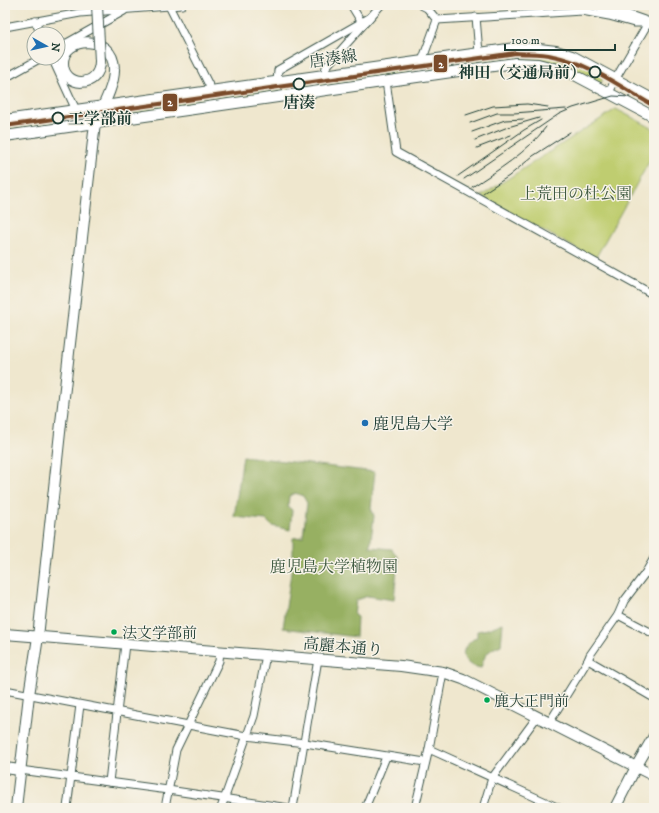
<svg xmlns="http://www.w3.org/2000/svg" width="659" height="813" viewBox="0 0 659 813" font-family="'IM FELL DW Pica','Noto Serif JP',serif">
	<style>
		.green { fill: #bfcd6f; stroke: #6f8552 }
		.forest { fill: #97b062; stroke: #5b764b }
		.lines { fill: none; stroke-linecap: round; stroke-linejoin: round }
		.street-casing { stroke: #3e564b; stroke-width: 9 }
		.secondary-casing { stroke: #3e564b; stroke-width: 12 }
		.street { stroke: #fff; stroke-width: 7 }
		.secondary { stroke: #fff; stroke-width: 10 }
		.tram { stroke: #1f3d34; stroke-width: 1 }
		.secondary-bridge-casing { stroke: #3e564b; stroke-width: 12; stroke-linecap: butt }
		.secondary-bridge { stroke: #fff; stroke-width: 10 }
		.tram-1-casing { stroke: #f7f3e8; stroke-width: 7 }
		.tram-1 { stroke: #7a4b2a; stroke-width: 4 }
		.stop-dot { fill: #f7f3e8; stroke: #1f3d34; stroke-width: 2 }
		.poi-dot { fill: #1f6fb2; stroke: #f7f3e8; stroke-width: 1.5 }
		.bus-dot { fill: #00a651; stroke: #f7f3e8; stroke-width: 1.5 }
		.labels { text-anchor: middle; stroke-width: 3; stroke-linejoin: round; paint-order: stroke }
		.bus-label { font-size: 15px; fill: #1f3d34; stroke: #f7f3e8; text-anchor: start }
		.street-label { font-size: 16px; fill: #1f3d34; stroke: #f7f3e8 }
		.stop-label { font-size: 16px; font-weight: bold; fill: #1f3d34; stroke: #f7f3e8; text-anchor: end }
		.park-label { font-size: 16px; fill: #3f5a40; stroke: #f7f3e8 }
		.poi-label { font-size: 16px; fill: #1f3d34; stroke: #f7f3e8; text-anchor: start }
		.line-badge { stroke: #f7f3e8; stroke-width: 1.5 }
		.badge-label { font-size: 11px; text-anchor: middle; font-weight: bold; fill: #fff }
	</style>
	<rect width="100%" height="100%" fill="#f7f3e8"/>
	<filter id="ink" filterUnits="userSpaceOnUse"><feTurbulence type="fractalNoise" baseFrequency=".025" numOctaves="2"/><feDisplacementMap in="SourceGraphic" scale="8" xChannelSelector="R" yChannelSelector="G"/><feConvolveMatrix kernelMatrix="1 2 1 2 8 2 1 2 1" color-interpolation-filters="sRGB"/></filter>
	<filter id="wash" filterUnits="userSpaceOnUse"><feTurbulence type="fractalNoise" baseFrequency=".012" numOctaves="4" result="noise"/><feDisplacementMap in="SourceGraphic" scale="16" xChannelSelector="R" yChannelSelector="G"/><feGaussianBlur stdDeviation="0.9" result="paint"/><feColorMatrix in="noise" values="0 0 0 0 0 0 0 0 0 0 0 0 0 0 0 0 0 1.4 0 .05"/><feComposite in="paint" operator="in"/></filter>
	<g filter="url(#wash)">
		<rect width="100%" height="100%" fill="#efe7ce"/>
		<g class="green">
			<path d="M515,52c15,1 29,0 44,4 15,3 30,13 45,21l-4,7c-21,-12 -36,-20 -60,-24l-112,12 -1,-7z"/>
			<polygon points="414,66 415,73 319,87 318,80"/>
			<polygon points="311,81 312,89 129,115 127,107"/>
			<polygon points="616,109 654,129 654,153 595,259 481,196"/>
			<polygon points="62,116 63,124 5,132 5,124"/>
		</g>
		<g class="forest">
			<polygon points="243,456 375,472 371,508 374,516 370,547 392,549 398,558 394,600 368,596 356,600 354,615 357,617 356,637 283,628 293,559 293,538 303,537 307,503 303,496 295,493 289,496 288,507 292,510 290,530 272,526 266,520 234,517"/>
			<path d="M503,623l-2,22c-13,5 -17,10 -20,23 -4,-1 -10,-2 -13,-5 -11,-10 0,-21 9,-26v-6l11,-2z"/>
		</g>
	</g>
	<g filter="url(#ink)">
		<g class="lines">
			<g class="street-casing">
				<g id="street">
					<polyline points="351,5 362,23"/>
					<polyline points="421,5 427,8 437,20 582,11 609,16 634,23 648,23 654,26"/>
					<polyline points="169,6 212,91"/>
					<polyline points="476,17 479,53"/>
					<polyline points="35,21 41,34"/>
					<polyline points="5,27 80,13 182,5"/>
					<polyline points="58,48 124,11"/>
					<polyline points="52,58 76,110"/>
					<polyline points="422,61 437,20"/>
					<polyline points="324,75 326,67 381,5"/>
					<polyline points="5,78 41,58"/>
					<polyline points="277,81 278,70 369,18"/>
					<polyline points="386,81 396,152 654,295"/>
					<polyline points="609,93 616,78 648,23"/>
					<polyline points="646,572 654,576"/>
					<polyline points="618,615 654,634"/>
					<polyline points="588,660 654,698"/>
					<polyline points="5,690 246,736 305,743 425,762"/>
					<polyline points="549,723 588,660 590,655 618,615 624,601 646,572 654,558"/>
					<polyline points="429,749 559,808"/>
					<polyline points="20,770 168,790 289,808"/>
					<polyline points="109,782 125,644"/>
					<polyline points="67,808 80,705"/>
					<polyline points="165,808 176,750 219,661 220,651"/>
					<polyline points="221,808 254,716 266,655"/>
					<polyline points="293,808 318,659"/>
					<polyline points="365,808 386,757"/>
					<polyline points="415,808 429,749 443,672"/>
					<polyline points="483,808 492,778 537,717"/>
				</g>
			</g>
			<g class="secondary-casing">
				<g id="secondary">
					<polyline points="597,5 648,23"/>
					<polyline points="5,120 515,48 539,49 556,51 572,56 654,100"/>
					<polyline points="5,136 515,63 538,64 569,72 654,117"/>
					<polyline points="5,634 401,666 443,672 463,679 654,776"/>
					<polyline points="5,768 20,770"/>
					<path d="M16,808l13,-113 9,-58 23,-214 34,-300c7,-15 20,-38 19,-55 -1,-34 -51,-33 -51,-5 0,25 37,26 37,-2"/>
					<polyline points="615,808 636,767 654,736"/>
				</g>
			</g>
			<use href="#street" class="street"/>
			<use href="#secondary" class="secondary"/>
			<g class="tram">
				<polyline points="466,115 493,106 527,104 548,107"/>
				<polyline points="470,123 497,113 514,113 566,109"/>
				<polyline points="472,132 505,120 524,119"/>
				<polyline points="475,140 508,127 539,118"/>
				<polyline points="477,148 511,135"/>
				<polyline points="458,176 524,130 541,120"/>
				<polyline points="464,179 559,114 573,108 613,96 630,97"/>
				<path d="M472,187c26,-17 55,-34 74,-60"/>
				<polyline points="483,193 509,176 533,156 570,132"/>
			</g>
			<g class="secondary-bridge-casing">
				<polyline id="secondary-bridge" points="97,5 100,61"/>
			</g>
			<use href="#secondary-bridge" class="secondary-bridge"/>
			<g class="tram-1-casing">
				<path id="tram-1" d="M5,126l511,-73c12,1 25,0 37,3 36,7 69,32 101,50"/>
			</g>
			<use href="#tram-1" class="tram-1"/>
		</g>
	</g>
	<g class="stop-dot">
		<circle cx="595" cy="72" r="5.5"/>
		<circle cx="299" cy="84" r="5.5"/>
		<circle cx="58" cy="118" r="5.5"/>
	</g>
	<circle class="poi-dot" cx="365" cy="423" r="4"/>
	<g class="bus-dot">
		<circle cx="114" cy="632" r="3.5"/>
		<circle cx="487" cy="700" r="3.5"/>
	</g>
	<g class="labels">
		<g class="bus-label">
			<text x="122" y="638">法文学部前</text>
			<text x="494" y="706">鹿大正門前</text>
		</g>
		<g class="street-label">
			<text transform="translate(333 58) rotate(-8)" y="6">唐湊線</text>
			<text transform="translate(343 646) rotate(5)" y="6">高麗本通り</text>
		</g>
		<g class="stop-label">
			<text x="586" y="78">神田（交通局前）</text>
			<text x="299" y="108" text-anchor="middle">唐湊</text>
			<text x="68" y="124" text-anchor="start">工学部前</text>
		</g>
		<g class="park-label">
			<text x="576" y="199">上荒田の杜公園</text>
			<text x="334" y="572">鹿児島大学植物園</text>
		</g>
		<g class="poi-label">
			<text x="373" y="429">鹿児島大学</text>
		</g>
	</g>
	<g class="line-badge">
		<rect x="433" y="54" width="15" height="19" rx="4" fill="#7a4b2a"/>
		<rect x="162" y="93" width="16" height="19" rx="4" fill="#7a4b2a"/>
	</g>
	<g class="badge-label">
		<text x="441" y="68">2</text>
		<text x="170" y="106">2</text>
	</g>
	<rect width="659" height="813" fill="none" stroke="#f7f3e8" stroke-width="20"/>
	<g transform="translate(46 46) rotate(98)"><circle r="19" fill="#f7f3e8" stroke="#a1aaa0"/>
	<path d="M0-3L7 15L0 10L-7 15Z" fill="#1f6fb2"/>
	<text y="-6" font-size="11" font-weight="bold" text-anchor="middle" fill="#1f3d34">N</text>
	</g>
	<path d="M505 44v6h110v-6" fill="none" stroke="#1f3d34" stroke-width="2"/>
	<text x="511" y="44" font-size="12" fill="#1f3d34" stroke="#f7f3e8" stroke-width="3" paint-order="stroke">100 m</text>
</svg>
